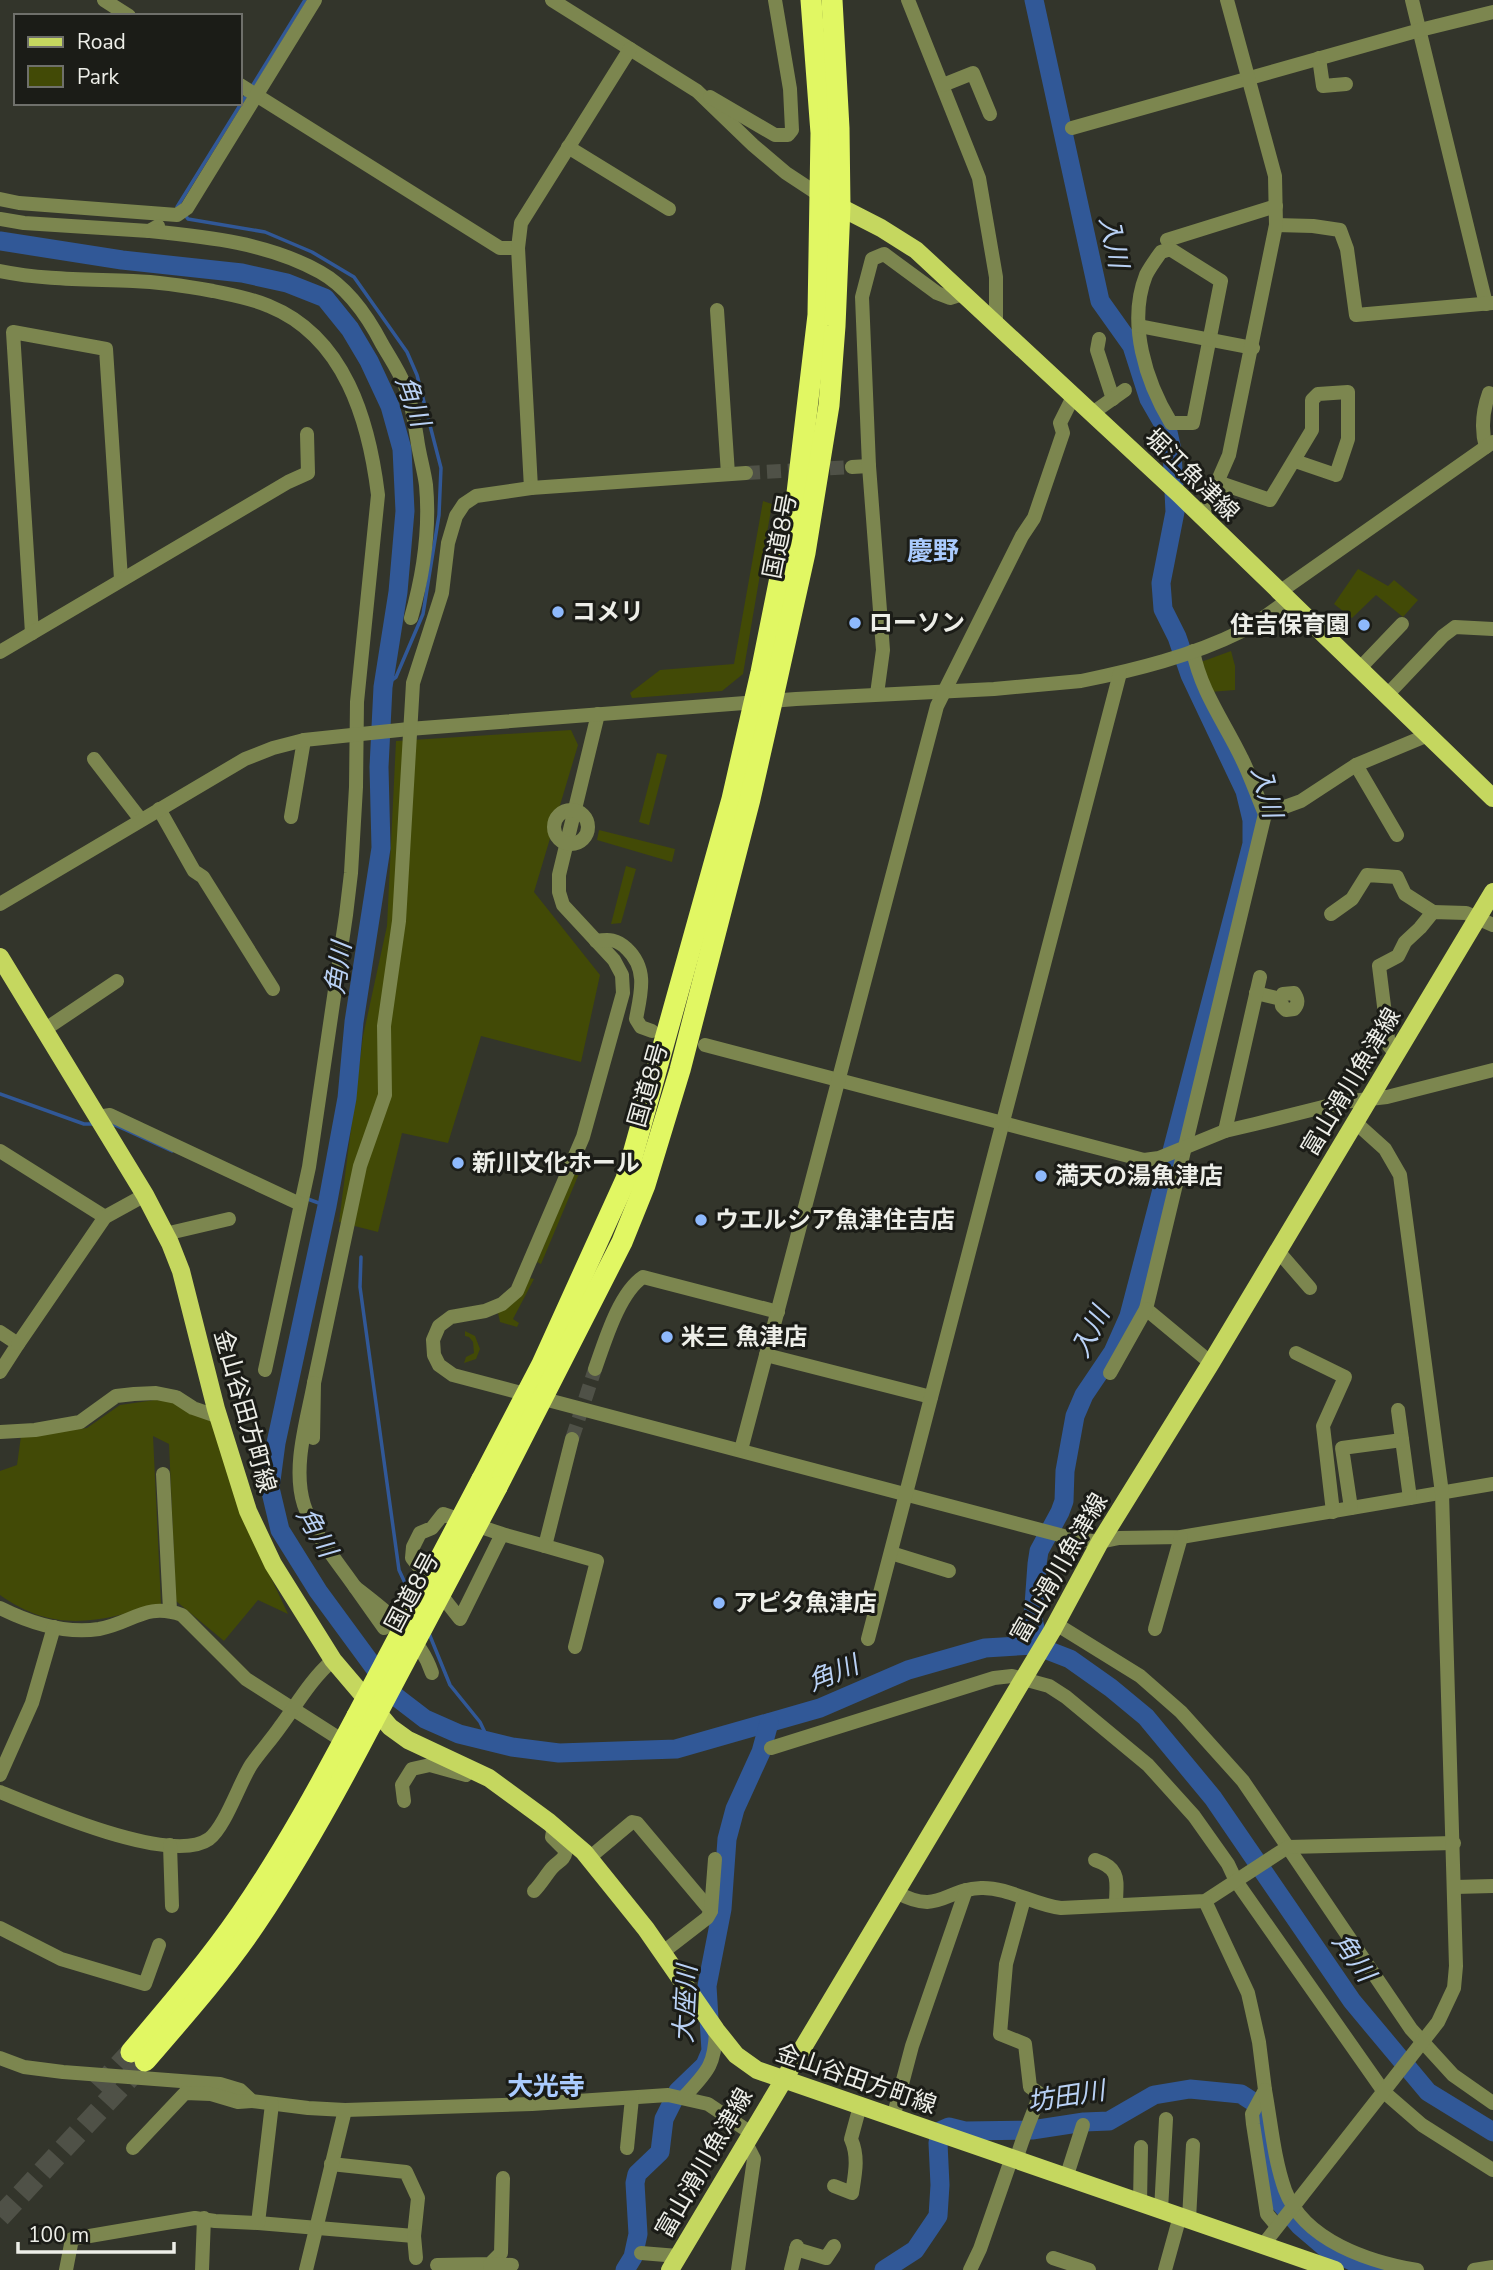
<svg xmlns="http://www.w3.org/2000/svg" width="1493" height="2270" viewBox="0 0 1493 2270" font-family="'Nunito Sans','Noto Sans JP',sans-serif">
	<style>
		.green { fill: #424a06 }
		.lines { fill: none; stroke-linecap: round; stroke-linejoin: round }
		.stream { stroke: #315897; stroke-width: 3.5 }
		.river { stroke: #315897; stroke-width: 19 }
		.minor-tunnel { stroke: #4f5147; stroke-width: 14; stroke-dasharray: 14 7; stroke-linecap: butt }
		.highway-tunnel { stroke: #4f5147; stroke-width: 21; stroke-dasharray: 21 10; stroke-linecap: butt }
		.minor { stroke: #7c864f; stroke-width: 14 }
		.major { stroke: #c5d75f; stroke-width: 18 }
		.highway { stroke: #e1f763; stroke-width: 21 }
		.highway-bridge { stroke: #e1f763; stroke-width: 21 }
		.poi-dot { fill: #8eb9fc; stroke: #1b1c17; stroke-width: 2.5 }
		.labels { text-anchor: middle; stroke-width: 6; stroke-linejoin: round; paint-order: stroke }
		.street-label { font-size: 24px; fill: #edeee8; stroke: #1b1c17 }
		.poi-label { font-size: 24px; font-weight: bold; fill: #edeee8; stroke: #1b1c17; text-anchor: start }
		.water-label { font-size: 26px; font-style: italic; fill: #b9d1f5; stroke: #1b1c17 }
		.neighbourhood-label { font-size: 26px; font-weight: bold; fill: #aacbfe; stroke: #1b1c17 }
	</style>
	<rect width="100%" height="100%" fill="#33352b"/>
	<g class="green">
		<polygon points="763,501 772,504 743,674 722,691 632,698 630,693 660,670 734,664"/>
		<polygon points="1358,569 1388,586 1394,580 1418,600 1403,617 1376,595 1352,618 1334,604"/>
		<polygon points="1231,651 1235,666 1235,690 1210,692 1201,662"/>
		<polygon points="571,730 578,745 534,892 600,975 581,1062 481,1036 448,1143 402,1133 378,1232 339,1222 363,1036 387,926 396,741"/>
		<polygon points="657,753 667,755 649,825 639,822"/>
		<polygon points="599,830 675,849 672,862 597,840"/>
		<polygon points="626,866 636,869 621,923 611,924"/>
		<polygon points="581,1156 586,1157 541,1264 537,1262"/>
		<polygon points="530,1278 534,1279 513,1319 519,1323 517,1327 500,1322 498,1313"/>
		<polygon points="465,1331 475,1336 480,1349 476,1359 464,1363 466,1357 474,1353 473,1342 469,1337 465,1336"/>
		<path d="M155,1400l23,2 31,16 15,29 19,71 45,96 -30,-14 -34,41 -48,-40 -7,-157 -16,-8 8,168c-60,17 -105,31 -161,-9v-124l17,-6 4,-29 66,-8 33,-23z"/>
	</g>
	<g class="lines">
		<g class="stream">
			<polyline points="251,88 305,0"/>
			<polyline points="179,209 177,207 247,94"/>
			<polyline points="185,215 188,219 265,232 312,252 354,277 407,352 417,375 441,468 439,515 423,614 396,677 383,687"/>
			<polyline points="0,1094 84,1124 94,1124"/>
			<polyline points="109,1125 115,1125 172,1151"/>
			<polyline points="305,1198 327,1206"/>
			<polyline points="361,1257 360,1287 399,1570 411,1596"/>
			<polyline points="428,1631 450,1685 480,1722 489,1741"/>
		</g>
		<g class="river">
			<polyline points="1034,0 1100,301 1132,346 1149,399 1168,432 1172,450 1175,512 1161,583 1163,609 1177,637 1190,675 1245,791 1252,820 1252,844 1129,1316 1113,1352 1084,1395 1075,1416 1065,1471 1064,1501 1060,1512 1039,1551 1037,1564 1033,1619 1035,1628 1034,1645"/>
			<polyline points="0,241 122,260 242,273 287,283 325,298 350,329 369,361 390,406 402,449 405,511 398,592 383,687 379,767 381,848 354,1022 347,1098 327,1206 276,1443 270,1488 280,1530 318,1591 395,1696 425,1719 459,1734 512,1747 559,1753 676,1749 820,1708 908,1670 985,1648 1034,1645 1070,1659 1111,1688 1146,1717 1213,1798 1352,2001 1428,2092 1493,2132"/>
			<polyline points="625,2270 633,2257 638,2234 635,2183 637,2174 660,2152 664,2119 678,2091 705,2065 711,2051 707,1986 722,1909 727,1839 735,1809 761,1752 769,1723"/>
			<polyline points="884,2270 915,2250 938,2216 940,2185 938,2143 940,2131 949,2127 965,2131 1032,2130 1084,2122 1109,2121 1154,2095 1190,2089 1241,2094 1258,2105 1263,2118 1275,2189 1281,2204 1300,2226 1327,2249 1358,2264 1379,2270"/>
		</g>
		<g class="minor-tunnel">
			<polyline points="746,473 852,467"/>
			<polyline points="572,1439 595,1369"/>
		</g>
		<g class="highway-tunnel">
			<polyline points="98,2088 131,2052"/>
			<polyline points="0,2217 145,2061"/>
		</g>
		<g class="minor">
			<polyline points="104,0 129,16"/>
			<polyline points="552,0 697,91 753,145 786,173 824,198"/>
			<polyline points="908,0 979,178 996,277 996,326"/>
			<polyline points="1412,0 1486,304"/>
			<polyline points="1319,58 1323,86 1346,84"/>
			<polyline points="240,85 500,248 518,248"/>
			<polyline points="943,85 973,73 990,114"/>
			<polyline points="710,97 775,135 788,135 792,130 790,89 775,0"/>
			<polyline points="1072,128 1420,30 1493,12"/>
			<polyline points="568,147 669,209"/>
			<polyline points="0,199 19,203 177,215 187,208 315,0"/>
			<polyline points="0,219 24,223 149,231 158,226"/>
			<polyline points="1276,225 1313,226 1340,230 1347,249 1356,315 1493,303"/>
			<path d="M149,231c59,6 119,12 171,41 27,15 48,45 62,72 8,14 17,27 23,42 7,16 9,35 12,52 2,16 7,32 9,47 4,43 -3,91 -15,133"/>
			<polyline points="1167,240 1276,206"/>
			<path d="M1170,249l51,32 -28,142h-22c-25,-41 -44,-100 -25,-148 4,-8 10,-16 15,-23z"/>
			<path d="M0,271c44,9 88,8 133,10 27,1 53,5 80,10 19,4 38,7 56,15 76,31 100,115 109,189l-21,207 -1,85 -5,86 -5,42 -37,252 -44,203"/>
			<polyline points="717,310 728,474"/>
			<polyline points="1139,326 1253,348"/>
			<polyline points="1099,339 1097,350 1113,399"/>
			<polyline points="1091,414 1125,390"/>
			<path d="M1486,447c-5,-17 -3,-37 3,-54"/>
			<polyline points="852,467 869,466"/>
			<polyline points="1217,482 1270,500 1312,430 1312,400 1318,394 1348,392 1348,439 1336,475 1295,461"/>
			<polyline points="531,488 518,248 521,223 630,49"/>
			<polyline points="1202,517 1229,455 1276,225 1275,176 1227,0"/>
			<polyline points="1278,593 1493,442"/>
			<polyline points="32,633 13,332 106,349 121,579"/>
			<path d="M1193,651c8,41 32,72 49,108 9,18 15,37 23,55l-119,495 65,54"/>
			<polyline points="0,652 288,482 308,473 307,434"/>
			<polyline points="1360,668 1402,624"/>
			<polyline points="877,694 883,650 869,466 862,297 872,259 884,254 937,293 950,298 963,294"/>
			<polyline points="1388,694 1443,636 1455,627 1493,629"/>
			<polyline points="598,714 559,875 559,892 563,905 614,960 622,975 623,993 583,1137 517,1291 502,1304 485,1311 451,1317 439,1326 433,1340 434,1355 439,1365 453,1375 525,1394 1075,1539 1100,1542 1119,1538 1181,1537 1493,1484"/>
			<polyline points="94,759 141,820"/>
			<polyline points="1356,765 1397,835"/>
			<polyline points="159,809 194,871 203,877 273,989"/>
			<circle cx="571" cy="827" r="17"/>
			<polyline points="1265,814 1301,801 1356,765 1428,735"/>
			<polyline points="291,817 304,740"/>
			<path d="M0,904l245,-145 28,-11 31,-8 105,-11 387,-30 198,-10 87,-8c54,-11 111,-25 161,-50 15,-7 30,-20 45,-30"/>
			<polyline points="1331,914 1352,899 1367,875 1397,877 1405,894 1433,912"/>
			<path d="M596,941c13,-2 21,-2 31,8 21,20 14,44 9,70l5,8 11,4"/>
			<path d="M1256,993l25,6 1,7 4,4 8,-1c5,-6 4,-10 0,-16l-11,1 -2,5"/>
			<polyline points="44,1030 117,981"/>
			<polyline points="705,1045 1144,1160 1159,1158 1225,1131 1255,1124 1343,1102 1387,1097 1493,1070"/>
			<polyline points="1396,1054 1389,1046 1379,966 1398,956 1405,942 1420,928 1433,912 1466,913 1493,925"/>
			<polyline points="98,1117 110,1115 300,1204"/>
			<polyline points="1225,1131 1260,977"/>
			<polyline points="0,1151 105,1217"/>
			<polyline points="165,1234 229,1219"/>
			<polyline points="1278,1251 1310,1288"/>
			<polyline points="0,1332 18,1344 0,1372"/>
			<polyline points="18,1344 105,1217 145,1195"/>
			<polyline points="1296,1353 1345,1377 1323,1426 1333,1512"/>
			<polyline points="766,1355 931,1397"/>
			<path d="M595,1369c10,-28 24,-76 48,-92l135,35"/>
			<polyline points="1110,1373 1146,1309"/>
			<polyline points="314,1383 360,1166 385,1095 384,1026 399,921 413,683 442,593 448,543 456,516 464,504 476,496 531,488 746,473"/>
			<polyline points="1398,1410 1410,1498"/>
			<polyline points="0,1432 35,1430 80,1422 116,1396 134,1394 156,1393 176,1397 193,1408 219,1417"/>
			<path d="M313,1438l1,-55c-7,38 -22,84 -10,122 10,30 33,56 51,82"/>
			<polyline points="572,1439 545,1546 597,1561 575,1647"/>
			<polyline points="741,1450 937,706 1022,536 1034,518 1063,433 1060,423 1073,397"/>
			<polyline points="163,1474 170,1610"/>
			<polyline points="1351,1508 1342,1448 1402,1440"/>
			<polyline points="502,1534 443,1514 432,1528 420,1533 413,1547 412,1558 460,1619 502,1534 545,1546"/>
			<polyline points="891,1553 949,1571"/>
			<path d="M0,1608c30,15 66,26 99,21 34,-6 46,-27 83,-14l64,64 97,62"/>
			<polyline points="1056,1624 1140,1676 1181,1712 1243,1781 1411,2029 1453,2075 1493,2103"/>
			<path d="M384,1628l-29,-41c30,23 65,49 77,86"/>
			<polyline points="1155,1629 1181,1537"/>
			<polyline points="868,1639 1120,673"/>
			<polyline points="771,1748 994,1678 1012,1676 1049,1686 1066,1697 1148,1765 1194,1816 1228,1864 1236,1881 1384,2092 1422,2125 1493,2170"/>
			<polyline points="0,1775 32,1703 54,1627"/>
			<path d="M0,1792c40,16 171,74 209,47 16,-12 30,-55 42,-74 9,-13 20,-25 29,-38 17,-23 31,-48 53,-67"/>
			<polyline points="404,1801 402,1785 412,1769 430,1765 466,1775 467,1772"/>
			<polyline points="170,1845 172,1906"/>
			<polyline points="589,1858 632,1822 637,1823 711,1911"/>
			<path d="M1095,1860c27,9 21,21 21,45"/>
			<polyline points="1455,1887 1493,1886"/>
			<path d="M534,1891c7,-7 12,-16 18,-23 6,-7 12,-7 14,-17l-14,-14 2,-11"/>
			<path d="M896,1892c43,24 48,-3 85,-4 27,-1 53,17 80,20l144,-7 83,-54 166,-4"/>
			<polyline points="1205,1901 1248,1993 1259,2042 1265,2090 1252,2114 1253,2124 1267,2214 1277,2226"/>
			<polyline points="0,1928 61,1959 145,1984 159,1945"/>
			<polyline points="663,1952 707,1918 711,1911 715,1859"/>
			<polyline points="0,2058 24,2067 63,2072 220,2084 240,2090 252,2101 308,2108 345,2110 532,2104 668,2095 708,2104 751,2133"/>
			<path d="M1265,2090c6,33 9,69 20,100 19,51 85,72 132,80"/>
			<path d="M684,2097c23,-25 31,-31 32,-67"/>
			<polyline points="893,2118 912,2046 966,1890"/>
			<polyline points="133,2148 185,2093 211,2094 238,2102 252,2101"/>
			<polyline points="627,2148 632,2098"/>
			<path d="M1016,2161c6,-23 16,-44 24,-67l-10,-7 -5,-43 -25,-10 6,-70 18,-65"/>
			<polyline points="1066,2178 1083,2125"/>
			<path d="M834,2186l18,7c3,-19 7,-36 -1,-54l9,-33"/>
			<polyline points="1140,2203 1141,2147"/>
			<polyline points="1161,2210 1166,2119"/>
			<polyline points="1189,2219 1193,2145"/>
			<polyline points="258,2223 414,2236 418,2198 406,2172 331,2164"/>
			<polyline points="414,2236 416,2258"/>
			<polyline points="1263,2245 1438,2022 1454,1988 1456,1966 1442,1493 1400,1175 1385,1149 1355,1122"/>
			<polyline points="796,2249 826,2258 834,2246"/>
			<polyline points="641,2253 678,2256"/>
			<polyline points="1053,2258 1089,2270"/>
			<polyline points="437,2265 490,2264 501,2253 503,2178"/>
			<polyline points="491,2269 490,2264 512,2265"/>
			<polyline points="66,2270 72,2239 195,2218 215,2221 258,2223 272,2104"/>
			<polyline points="202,2270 204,2218"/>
			<polyline points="306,2270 345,2110"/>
			<polyline points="738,2270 754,2159 746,2143"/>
			<polyline points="791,2270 797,2246"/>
			<polyline points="970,2270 980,2249 1011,2160"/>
			<polyline points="1165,2270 1180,2216"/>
			<polyline points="1474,2270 1493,2267"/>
		</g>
		<g class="major">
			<polyline points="840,207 881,228 916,250 1180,495 1493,798"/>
			<polyline points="0,957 145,1195 170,1243 181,1271 216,1409 248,1511 273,1564 333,1660 390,1727 408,1740 489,1778 549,1822 584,1852 646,1929 716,2030 736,2055 757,2070 1335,2270"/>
			<polyline points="670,2270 1052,1631 1100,1542 1211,1363 1493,892"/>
		</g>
		<g class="highway">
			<polyline points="482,1479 542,1364 626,1179 732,799 761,672 797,493 818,315 821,133 811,0"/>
			<polyline points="497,1487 622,1242 645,1185 680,1070 750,799 772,702 805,553 829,405 835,326 840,207 839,128 832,0"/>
			<path d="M131,2052c38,-45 77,-90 110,-138 44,-64 80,-130 116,-198"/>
			<path d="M145,2061c38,-44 78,-89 111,-138 43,-64 80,-131 116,-200"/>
		</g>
		<g class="highway-bridge">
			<polyline points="357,1716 482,1479"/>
			<polyline points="372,1723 497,1487"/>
		</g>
	</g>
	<g class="poi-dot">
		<circle cx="558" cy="612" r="7"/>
		<circle cx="855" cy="623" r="7"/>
		<circle cx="1364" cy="625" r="7"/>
		<circle cx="458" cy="1163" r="7"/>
		<circle cx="1041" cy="1176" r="7"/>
		<circle cx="701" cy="1220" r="7"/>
		<circle cx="667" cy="1337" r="7"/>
		<circle cx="719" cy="1603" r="7"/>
	</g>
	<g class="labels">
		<g class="street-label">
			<text transform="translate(1192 475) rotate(44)" y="8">堀江魚津線</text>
			<text transform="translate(780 536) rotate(-79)" y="8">国道8号</text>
			<text transform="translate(1351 1082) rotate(-59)" y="8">富山滑川魚津線</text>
			<text transform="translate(648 1085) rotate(-74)" y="8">国道8号</text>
			<text transform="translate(245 1411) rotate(74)" y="8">金山谷田方町線</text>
			<text transform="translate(1059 1568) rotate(-60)" y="8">富山滑川魚津線</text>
			<text transform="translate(412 1592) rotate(-62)" y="8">国道8号</text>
			<text transform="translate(856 2079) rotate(19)" y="8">金山谷田方町線</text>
			<text transform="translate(704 2163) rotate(-60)" y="8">富山滑川魚津線</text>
		</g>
		<g class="poi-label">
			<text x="572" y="620">コメリ</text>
			<text x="869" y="631">ローソン</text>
			<text x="1350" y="633" text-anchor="end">住吉保育園</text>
			<text x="472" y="1171">新川文化ホール</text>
			<text x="1055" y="1184">満天の湯魚津店</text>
			<text x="715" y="1228">ウエルシア魚津住吉店</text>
			<text x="681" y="1345">米三 魚津店</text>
			<text x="733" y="1611">アピタ魚津店</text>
		</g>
		<g class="water-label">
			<text transform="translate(1114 242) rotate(78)" y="9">入川</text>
			<text transform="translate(413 401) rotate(70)" y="9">角川</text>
			<text transform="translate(1267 792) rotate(75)" y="9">入川</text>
			<text transform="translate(338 968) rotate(-82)" y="9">角川</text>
			<text transform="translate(1090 1332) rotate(-63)" y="9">入川</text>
			<text transform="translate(317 1532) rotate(60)" y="9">角川</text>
			<text transform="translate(833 1673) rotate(-22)" y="9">角川</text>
			<text transform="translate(1354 1957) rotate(55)" y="9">角川</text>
			<text transform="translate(685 2004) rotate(-87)" y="9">大座川</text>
			<text transform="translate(1066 2096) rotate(-9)" y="9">坊田川</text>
		</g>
		<g class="neighbourhood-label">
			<text x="933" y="560">慶野</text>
			<text x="546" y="2095">大光寺</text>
		</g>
	</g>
	<rect x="14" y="14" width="228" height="91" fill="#1b1c17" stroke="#6f706b" stroke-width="2"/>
	<rect x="28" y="37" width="35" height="10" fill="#c5d75f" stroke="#6f706b" stroke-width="2"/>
	<text x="77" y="49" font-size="21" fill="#edeee8">Road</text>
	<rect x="28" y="66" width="35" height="21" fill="#424a06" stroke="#6f706b" stroke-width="2"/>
	<text x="77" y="84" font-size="21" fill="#edeee8">Park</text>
	<path d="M18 2242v10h156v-10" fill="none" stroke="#edeee8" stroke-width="3.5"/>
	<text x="28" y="2242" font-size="21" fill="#edeee8" stroke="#1b1c17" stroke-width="5" paint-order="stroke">100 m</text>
</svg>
